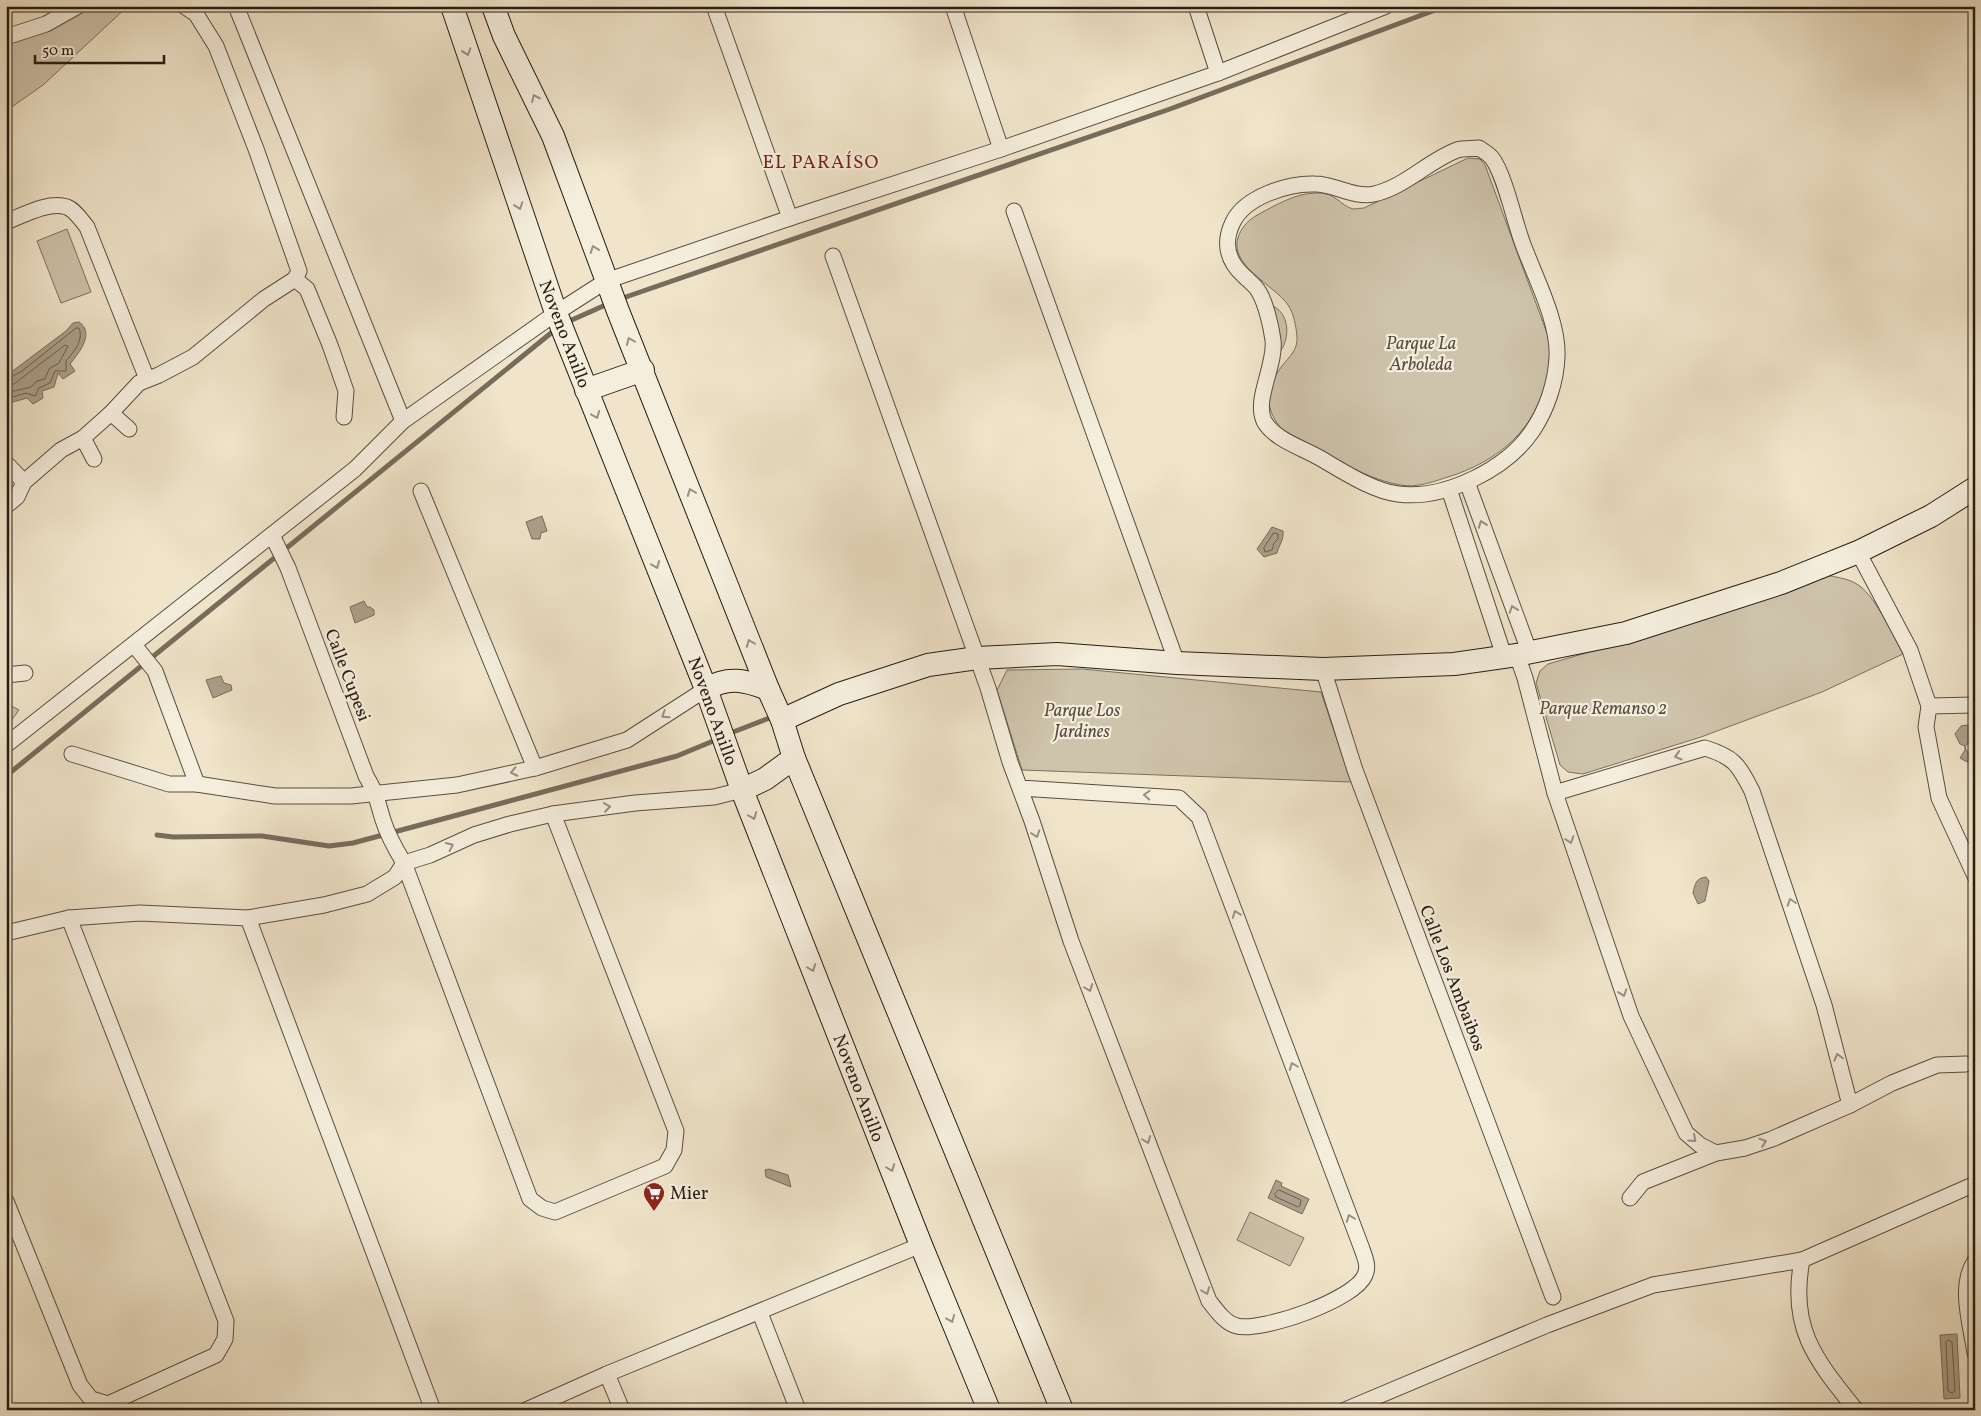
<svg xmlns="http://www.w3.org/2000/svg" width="1981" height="1416" viewBox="0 0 1981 1416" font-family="Vollkorn,serif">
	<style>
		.green { fill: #cec3ab; stroke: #7a705f }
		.water { fill: #aca18c; stroke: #776c5c }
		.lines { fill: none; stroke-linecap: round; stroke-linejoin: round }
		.shore { stroke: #6a5e50; stroke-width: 1 }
		.stream { stroke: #776c5c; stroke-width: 5 }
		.street-casing { stroke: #594e41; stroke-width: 17 }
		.secondary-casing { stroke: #271c13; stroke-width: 24 }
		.street { stroke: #f5eedd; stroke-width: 15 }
		.secondary { stroke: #f5eedd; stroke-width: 22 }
		.oneway { stroke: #989082 }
		.labels { text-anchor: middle; stroke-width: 4.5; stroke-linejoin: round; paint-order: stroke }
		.street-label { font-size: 18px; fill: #271c13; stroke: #f5eedd }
		.park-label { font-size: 18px; font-style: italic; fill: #594e41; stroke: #f5eedd }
		.poi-label { font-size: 18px; fill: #271c13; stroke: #f5eedd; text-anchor: start }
		.neighbourhood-label { font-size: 19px; letter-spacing: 1px; fill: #7a1f14; stroke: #f5eedd }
	</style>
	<rect width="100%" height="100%" fill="#f0e5ca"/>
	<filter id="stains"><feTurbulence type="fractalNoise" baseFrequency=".004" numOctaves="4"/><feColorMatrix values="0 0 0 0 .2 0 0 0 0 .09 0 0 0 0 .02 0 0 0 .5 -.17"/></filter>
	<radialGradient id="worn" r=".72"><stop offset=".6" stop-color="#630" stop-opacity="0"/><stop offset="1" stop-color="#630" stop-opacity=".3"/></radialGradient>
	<g class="green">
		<polygon points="78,6 128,6 43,85 6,111 6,37"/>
		<path d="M1468,158l12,1 5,6 66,179c-1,69 -39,113 -103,133 -16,5 -31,11 -48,8 -39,-7 -82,-36 -117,-55 -19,-19 -18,-42 -1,-64 7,-9 16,-16 15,-29 -1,-11 -3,-23 -9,-32 -13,-20 -62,-40 -49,-70 4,-10 11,-16 20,-21 17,-9 37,-21 57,-21 20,-1 23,12 37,16 3,0 8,-1 11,-1z"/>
		<polygon points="67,229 91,292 61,303 37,241"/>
		<path d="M1270,305c20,6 21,34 9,48z"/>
		<path d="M1825,575c10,2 21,3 30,8 19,9 38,53 48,71l-81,38 -121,45 -118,37 -15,-2 -8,-7 -24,-82 4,-12 8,-7 179,-52z"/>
		<polygon points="1082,669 1321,692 1351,782 1022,770 997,690 1007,670"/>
		<polygon points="6,703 19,710 6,728"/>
		<polygon points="1250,1212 1304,1238 1290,1266 1237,1240"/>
	</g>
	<g class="water">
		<path d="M79,322c16,11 0,31 -9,42l5,7 -12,8 -5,-6 -4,14 -12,4 1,7 -10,6 -6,-6 -21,6v-28l60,-45 7,-8z"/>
		<polygon points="542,516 547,531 541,533 540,539 532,539 526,522"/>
		<path d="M1272,527l11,4c1,9 -4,14 -6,22l-13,4 -7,-8z"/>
		<polygon points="364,601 367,607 370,607 374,610 374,615 355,623 350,607"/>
		<polygon points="221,676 224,683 231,685 232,690 213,698 206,680"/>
		<polygon points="1966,725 1975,729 1973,740 1965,746 1966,750 1971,757 1967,762 1960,758 1965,750 1965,746 1960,744 1955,734 1961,726"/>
		<path d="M1706,877l3,4 -4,20 -7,3 -5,-11c2,-9 3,-15 13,-16z"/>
		<polygon points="769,1169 788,1175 791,1187 766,1177 765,1170"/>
		<polygon points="1276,1180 1282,1183 1281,1186 1309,1199 1302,1214 1268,1198"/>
		<polygon points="1957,1334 1960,1398 1944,1399 1940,1335"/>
	</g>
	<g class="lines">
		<g class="shore">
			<path d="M6,380l16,-9 54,-43h3c5,14 -6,24 -13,33v10h-11l-5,12 -11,5 -4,8 -9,-3 -20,6"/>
			<polyline points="6,386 14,384 65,345 68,346 59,363 49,369 45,379 37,381 31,387 6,393"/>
			<polygon points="1274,533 1278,534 1278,539 1274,543 1272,550 1265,552 1264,548"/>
			<polygon points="1279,1190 1301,1200 1300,1206 1298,1207 1276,1197 1275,1194"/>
			<polygon points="1948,1340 1952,1342 1955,1391 1952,1393 1948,1391 1946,1342"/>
		</g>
		<g class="stream">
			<polyline points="620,299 1170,109 1446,6"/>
			<polyline points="565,323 610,303"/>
			<polyline points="728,734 772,717"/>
			<polyline points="6,776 556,329"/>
			<polyline points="157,835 173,837 262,836 329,846 353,843 677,756 718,739"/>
		</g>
		<g class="street-casing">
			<g id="street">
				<polyline points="184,6 196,14 216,46 256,149 299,271 295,279"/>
				<polyline points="236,6 403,421"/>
				<polyline points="714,6 790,218"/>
				<polyline points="953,6 1001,149"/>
				<polyline points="1196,6 1218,73"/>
				<polyline points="6,37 46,24 78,6"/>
				<path d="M1479,148c4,3 10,6 13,10 13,17 23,67 32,89 12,32 35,76 33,110 -1,25 -10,52 -24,73 -26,39 -88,70 -135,64 -26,-3 -57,-24 -80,-37 -18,-10 -44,-18 -54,-36 -10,-22 12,-56 9,-81 -2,-14 -7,-36 -14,-48 -3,-6 -10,-11 -15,-16 -17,-15 -21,-34 -11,-54 12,-25 55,-39 82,-38 20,0 38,14 59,10 31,-7 54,-33 83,-44 7,-2 15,-1 22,-2z"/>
				<polyline points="1014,211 1177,663"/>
				<path d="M6,222c18,-7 42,-21 61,-15 8,3 15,14 20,20l60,152"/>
				<path d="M833,256l155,432 22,74 22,59 39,120 138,360c8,10 16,22 28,25 25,6 118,-26 128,-51 4,-9 0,-17 -3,-26l-163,-432 -20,-19 -159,-10"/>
				<polyline points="129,429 111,413 139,383 159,375 193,357 264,299 295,279 307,289 330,345 346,391 344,417"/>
				<polyline points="83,438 111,413"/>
				<polyline points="6,463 24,482 17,497 6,506"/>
				<polyline points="24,482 61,450 83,438 94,459"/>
				<polyline points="1467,482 1529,651"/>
				<polyline points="1449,489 1504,656"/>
				<polyline points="421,491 535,768"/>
				<path d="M272,535l16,33 78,208c11,18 11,25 17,44 5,16 13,30 21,43l126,336 12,9 13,4 110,-46 9,-16 2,-19 -123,-317"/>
				<polyline points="1858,552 1910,650 1929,706 1926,727 1939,798 1975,876"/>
				<polyline points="134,645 155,671 197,784"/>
				<polyline points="1517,655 1525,678 1555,793 1631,1016 1686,1133 1700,1145 1716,1153"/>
				<polyline points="1323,669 1355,770 1553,1297"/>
				<polyline points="6,675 25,673"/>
				<polyline points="1929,706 1975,705"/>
				<polyline points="6,745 355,469 403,421 556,313 606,281 790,218 1001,149 1218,73 1386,6"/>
				<polyline points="72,754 169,784 197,784 275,796 351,796 457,785 535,768 627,740 706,689"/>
				<path d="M1555,793l150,-45c29,9 33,16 47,43l72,214 26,100"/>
				<polyline points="248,918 433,1410"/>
				<polyline points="6,933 69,918 140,913 248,918 324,905 367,894 395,877 404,863 430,855 474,835 510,824 553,814 635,803 714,797 742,790"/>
				<polyline points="1630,1198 1643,1182 1716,1153 1745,1148 1772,1139 1850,1105 1892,1083 1937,1065 1966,1064"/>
				<polyline points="6,1201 80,1385 91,1399 108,1404 216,1355 225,1339 226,1321 69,918"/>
				<path d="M1802,1260c-13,68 13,99 54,150"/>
				<path d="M1975,1261c-17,25 -4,64 0,92"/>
				<polyline points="760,1313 798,1410"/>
				<polyline points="607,1374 622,1410"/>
				<polyline points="526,1410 607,1374 921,1245"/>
				<polyline points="1345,1410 1547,1325 1653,1285 1802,1260 1975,1184"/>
			</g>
		</g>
		<g class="secondary-casing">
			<g id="secondary">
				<polyline points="452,6 556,313 706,689 742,790 921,1245 989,1410"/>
				<polyline points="493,6 504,36 553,136 618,311 768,689"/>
				<polyline points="586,390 643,370"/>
				<path d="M706,689c22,-13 39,-9 62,0l14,31 12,38 -29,21 -23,11"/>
				<polyline points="782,720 839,694 928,665 977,658 1057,654 1177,663 1323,669 1454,664 1517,655 1626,633 1781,583 1858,552 1931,516 1975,488"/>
				<polyline points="794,758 1062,1410"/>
			</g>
		</g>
		<use href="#street" class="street"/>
		<use href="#secondary" class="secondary"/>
	</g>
	<defs><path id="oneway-chevron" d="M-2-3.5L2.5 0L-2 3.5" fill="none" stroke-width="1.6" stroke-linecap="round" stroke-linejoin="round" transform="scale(1.25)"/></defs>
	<g class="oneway">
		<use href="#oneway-chevron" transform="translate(467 52) rotate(71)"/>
		<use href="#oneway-chevron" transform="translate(535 98) rotate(-116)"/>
		<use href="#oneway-chevron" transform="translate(519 206) rotate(71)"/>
		<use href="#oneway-chevron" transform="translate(594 249) rotate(-110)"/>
		<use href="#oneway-chevron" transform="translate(630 341) rotate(-113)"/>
		<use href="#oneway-chevron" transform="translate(596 415) rotate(68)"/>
		<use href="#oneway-chevron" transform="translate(691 492) rotate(-111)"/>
		<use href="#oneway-chevron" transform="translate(1482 524) rotate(-110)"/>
		<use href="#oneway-chevron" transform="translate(656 565) rotate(68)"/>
		<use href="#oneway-chevron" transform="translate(1513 609) rotate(-110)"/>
		<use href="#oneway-chevron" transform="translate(750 643) rotate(-111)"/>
		<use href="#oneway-chevron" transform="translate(665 715) rotate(147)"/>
		<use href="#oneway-chevron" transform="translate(1678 756) rotate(163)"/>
		<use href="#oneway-chevron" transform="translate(514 772) rotate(168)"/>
		<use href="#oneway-chevron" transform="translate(1147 795) rotate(-177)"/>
		<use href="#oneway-chevron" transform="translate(607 807) rotate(-8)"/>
		<use href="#oneway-chevron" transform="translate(753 816) rotate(69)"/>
		<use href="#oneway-chevron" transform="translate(1036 834) rotate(72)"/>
		<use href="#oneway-chevron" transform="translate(1570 840) rotate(72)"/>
		<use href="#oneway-chevron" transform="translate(450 846) rotate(-25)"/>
		<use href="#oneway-chevron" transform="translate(1791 902) rotate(-108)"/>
		<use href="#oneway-chevron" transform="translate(1236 914) rotate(-111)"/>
		<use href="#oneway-chevron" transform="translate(812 968) rotate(69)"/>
		<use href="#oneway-chevron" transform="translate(1089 988) rotate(69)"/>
		<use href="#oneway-chevron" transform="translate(1623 993) rotate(71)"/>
		<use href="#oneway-chevron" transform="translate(1838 1057) rotate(-105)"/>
		<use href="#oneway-chevron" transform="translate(1293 1066) rotate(-111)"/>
		<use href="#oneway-chevron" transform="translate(1693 1139) rotate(42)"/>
		<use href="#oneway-chevron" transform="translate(1147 1140) rotate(69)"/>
		<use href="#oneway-chevron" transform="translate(1763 1142) rotate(-19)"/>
		<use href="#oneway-chevron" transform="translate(891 1168) rotate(69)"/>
		<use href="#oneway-chevron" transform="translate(1350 1218) rotate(-111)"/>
		<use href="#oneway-chevron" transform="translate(1206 1291) rotate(69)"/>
		<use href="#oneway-chevron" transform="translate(951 1319) rotate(68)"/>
	</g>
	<defs>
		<g id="supermarket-pin" transform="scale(1.125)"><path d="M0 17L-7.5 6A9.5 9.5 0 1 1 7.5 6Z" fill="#8f2418" stroke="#f5eedd"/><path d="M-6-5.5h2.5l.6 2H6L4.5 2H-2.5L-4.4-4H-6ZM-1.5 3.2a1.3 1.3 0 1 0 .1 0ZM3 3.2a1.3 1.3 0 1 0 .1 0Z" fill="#fff"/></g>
	</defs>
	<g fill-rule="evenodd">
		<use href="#supermarket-pin" x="654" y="1193"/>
	</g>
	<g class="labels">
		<g class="street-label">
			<text transform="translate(565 334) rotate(69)" y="6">Noveno Anillo</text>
			<text transform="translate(348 675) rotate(69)" y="6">Calle Cupesi</text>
			<text transform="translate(713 711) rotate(70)" y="6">Noveno Anillo</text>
			<text transform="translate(1453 978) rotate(69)" y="6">Calle Los Ambaibos</text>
			<text transform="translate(859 1088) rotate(69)" y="6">Noveno Anillo</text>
		</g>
		<g class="park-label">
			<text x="1421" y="349">Parque La<tspan x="1421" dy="21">Arboleda</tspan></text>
			<text x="1603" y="714">Parque Remanso 2</text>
			<text x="1082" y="716">Parque Los<tspan x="1082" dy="21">Jardines</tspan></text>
		</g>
		<g class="poi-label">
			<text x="670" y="1199">Mier</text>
		</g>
		<g class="neighbourhood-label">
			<text x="821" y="168">EL PARAÍSO</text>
		</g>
	</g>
	<rect width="1981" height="1416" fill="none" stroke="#f0e5ca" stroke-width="25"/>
	<rect x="8" y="8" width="1966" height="1401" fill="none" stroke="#271c13" stroke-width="2.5"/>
	<rect x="12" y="12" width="1956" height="1391" fill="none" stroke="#271c13"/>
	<path d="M35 55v8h129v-8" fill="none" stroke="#271c13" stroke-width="2.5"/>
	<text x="42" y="55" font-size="15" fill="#271c13" stroke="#f5eedd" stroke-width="4" paint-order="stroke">50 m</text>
	<rect width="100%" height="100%" filter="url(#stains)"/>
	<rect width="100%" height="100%" fill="url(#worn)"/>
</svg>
